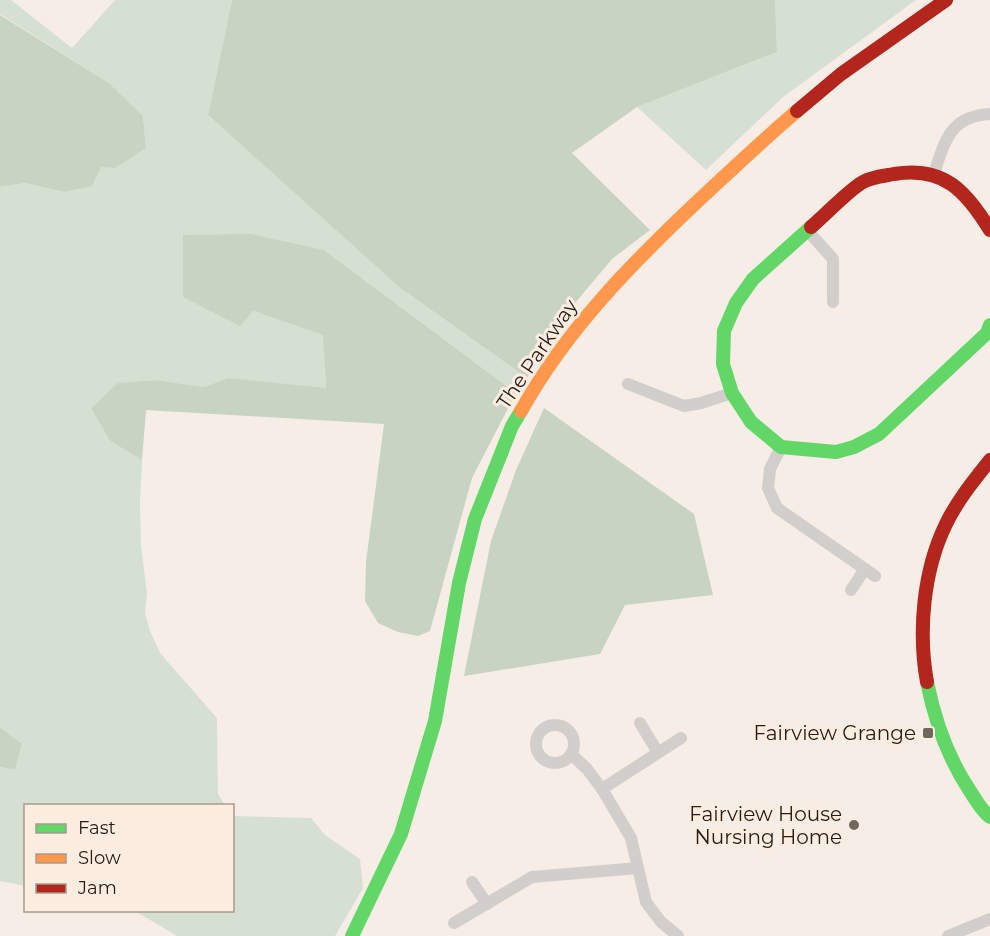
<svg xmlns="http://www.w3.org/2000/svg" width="990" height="936" viewBox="0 0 990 936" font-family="Montserrat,sans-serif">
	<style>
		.green { fill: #d6e0d2 }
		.forest { fill: #c7d3c3 }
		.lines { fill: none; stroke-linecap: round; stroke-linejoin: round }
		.street { stroke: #d1cecb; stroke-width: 12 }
		.fast { stroke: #63d668; stroke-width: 14 }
		.slow { stroke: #ff974d; stroke-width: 14 }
		.jam { stroke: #b3261e; stroke-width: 14 }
		.poi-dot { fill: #6f665e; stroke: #fcede0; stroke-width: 2 }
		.labels { text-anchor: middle; stroke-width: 6; stroke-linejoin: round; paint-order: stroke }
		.street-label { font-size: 20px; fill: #261d15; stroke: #fcede0 }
		.poi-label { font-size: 20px; fill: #261d15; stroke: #fcede0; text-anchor: end }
	</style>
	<rect width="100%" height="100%" fill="#f6eee6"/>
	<g class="green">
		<polygon points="0,0 11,0 72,48 115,0 232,0 208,115 399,287 527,378 516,393 324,250 253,311 324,335 326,389 228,378 204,387 156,380 119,383 91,408 110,441 142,460 140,502 141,546 147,593 145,613 150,631 160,653 217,718 218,794 225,805 26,806 25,886 0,881 0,767 15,770 22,744 0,727 0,187 25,183 64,192 101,167 146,148 143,116 109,83 0,14"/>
		<polygon points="775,0 916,0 783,97 706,170 637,107 777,52"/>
		<polygon points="233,816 311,818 325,835 360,859 363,888 335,936 177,936 138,913 127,911 232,910"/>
	</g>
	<g class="forest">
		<polygon points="232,0 775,0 777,52 637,107 572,153 650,230 612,259 570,309 527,378 399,287 208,115"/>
		<polygon points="0,15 109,83 143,116 146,148 115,168 101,167 92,186 64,192 25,183 0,187"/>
		<polygon points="251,234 324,250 516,393 472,478 430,631 418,636 398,632 378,623 365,601 366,562 384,424 146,410 142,460 110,441 91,408 118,383 156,380 204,387 228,378 326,388 323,335 253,311 240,326 183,297 183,235"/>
		<polygon points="544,408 694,514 713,595 625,605 600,654 464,676 491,541 516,470"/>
		<polygon points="0,727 22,744 15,770 0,767"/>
	</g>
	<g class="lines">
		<g class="street">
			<path d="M934,173c11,-32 16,-57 56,-59"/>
			<polyline points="807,230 833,259 833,302"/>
			<polyline points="628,384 684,406 701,403 732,393"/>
			<polyline points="781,447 770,469 768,488 777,508 875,576"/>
			<polyline points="851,590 865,569"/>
			<polyline points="640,723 657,751"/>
			<circle cx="555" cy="744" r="19"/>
			<polyline points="571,754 587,769 602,789 631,838 646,902 661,922 678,936"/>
			<polyline points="602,789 681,738"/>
			<polyline points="472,882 487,904"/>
			<polyline points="454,923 532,877 638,868"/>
			<polyline points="948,936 990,919"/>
		</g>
		<g class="fast">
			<polyline points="811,227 753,279 736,303 724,331 723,364 732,393 751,422 781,447 836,452 854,447 879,434 987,333 990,325"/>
			<path d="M927,682c8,40 21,76 43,109 6,9 11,19 20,26"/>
			<polyline points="352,936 401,834 435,721 459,583 475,519 512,426 521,411"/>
		</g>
		<path class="slow" d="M521,411c46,-82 110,-147 178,-211 32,-30 64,-60 98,-89"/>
		<g class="jam">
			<polyline points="797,111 841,74 946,0"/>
			<path d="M811,227c12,-10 40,-39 52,-45 9,-5 21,-6 31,-8 50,-8 72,17 96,56"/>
			<path d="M927,682c-9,-50 -4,-111 19,-158 11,-23 28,-44 44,-64"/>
		</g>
	</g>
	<g class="poi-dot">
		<rect x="922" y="727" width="12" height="12" rx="3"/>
		<circle cx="854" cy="825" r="6"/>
	</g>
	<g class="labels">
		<g class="street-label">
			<text transform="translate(537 354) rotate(-56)" y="7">The Parkway</text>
		</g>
		<g class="poi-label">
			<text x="916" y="740">Fairview Grange</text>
			<text x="842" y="821">Fairview House<tspan x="842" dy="23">Nursing Home</tspan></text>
		</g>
	</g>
	<rect x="24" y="804" width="210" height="108" fill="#fcede0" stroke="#a69a8f" stroke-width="1.5"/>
	<rect x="36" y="824" width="30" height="9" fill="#63d668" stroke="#a69a8f" stroke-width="1.5"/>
	<text x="78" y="834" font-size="18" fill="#261d15">Fast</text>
	<rect x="36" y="854" width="30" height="9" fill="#ff974d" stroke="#a69a8f" stroke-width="1.5"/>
	<text x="78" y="864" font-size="18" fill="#261d15">Slow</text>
	<rect x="36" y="884" width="30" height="9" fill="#b3261e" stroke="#a69a8f" stroke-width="1.5"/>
	<text x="78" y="894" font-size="18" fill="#261d15">Jam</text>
</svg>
